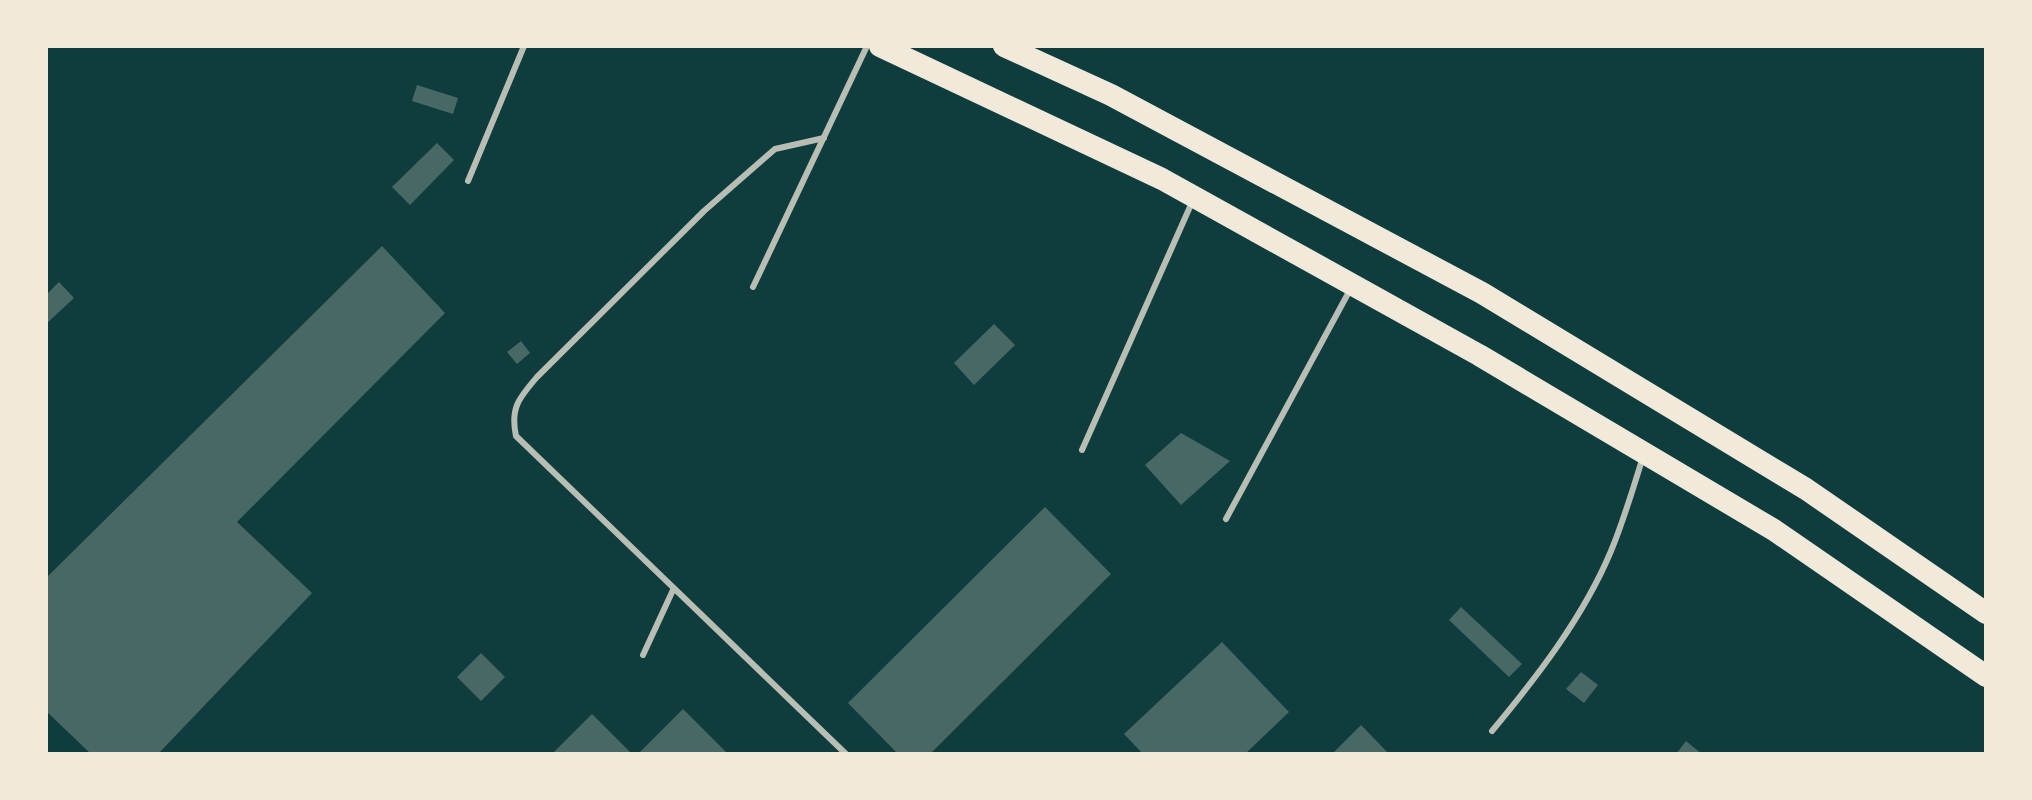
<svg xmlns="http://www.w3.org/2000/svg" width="2032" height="800" viewBox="0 0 2032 800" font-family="'Open Sans',sans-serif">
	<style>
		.building { fill: #486865 }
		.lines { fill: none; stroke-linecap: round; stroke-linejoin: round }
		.service { stroke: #b8beb3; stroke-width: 6 }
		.trunk { stroke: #f1e9da; stroke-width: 22 }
	</style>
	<rect width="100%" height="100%" fill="#0f3d3e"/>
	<g class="building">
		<polygon points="417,85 458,98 453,114 412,101"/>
		<polygon points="437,143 454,160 410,205 392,187"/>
		<polygon points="382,246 445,313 237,522 312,593 158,754 91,754 46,711 46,578"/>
		<polygon points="59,282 74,298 46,324 46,295"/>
		<polygon points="994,324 1015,345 974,385 954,363"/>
		<polygon points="521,341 530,353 517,364 507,352"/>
		<polygon points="1181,433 1230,461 1181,505 1145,465"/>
		<polygon points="1045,507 1111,574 930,754 898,754 848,703"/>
		<polygon points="1461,607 1522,664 1509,677 1449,620"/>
		<polygon points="1222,642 1289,712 1245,754 1143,754 1124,734"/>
		<polygon points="481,653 505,677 481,701 457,677"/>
		<polygon points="1581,672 1598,685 1584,703 1566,689"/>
		<polygon points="683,709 728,754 638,754"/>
		<polygon points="592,714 632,754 552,754"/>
		<polygon points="1361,725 1389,754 1332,754"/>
		<polygon points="1686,741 1702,754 1676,754"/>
	</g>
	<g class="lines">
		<g class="service">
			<path d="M824,138l-49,11 -71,62 -167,166c-18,21 -27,31 -21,59l330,318"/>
			<polyline points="468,181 524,46"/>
			<polyline points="753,287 867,46"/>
			<polyline points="1082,450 1193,200"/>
			<polyline points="1226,519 1351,288"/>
			<polyline points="643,655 673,590"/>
			<path d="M1492,731c45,-54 92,-115 119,-180 13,-31 22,-63 32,-94"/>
		</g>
		<g class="trunk">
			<polyline points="880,46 1162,179 1479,355 1774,530 1986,676"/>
			<polyline points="1004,46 1111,95 1482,293 1806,489 1986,613"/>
		</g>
	</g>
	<rect width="2032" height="800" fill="none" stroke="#f1e9da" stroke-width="96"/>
</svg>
